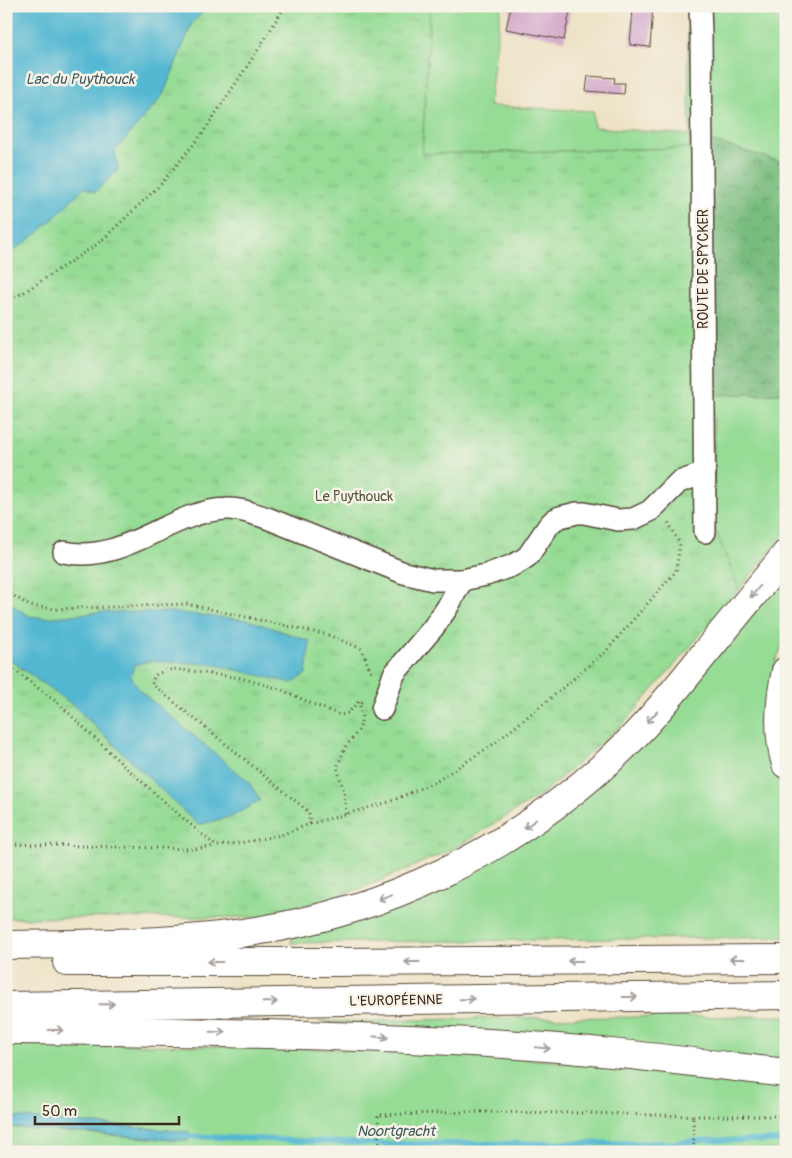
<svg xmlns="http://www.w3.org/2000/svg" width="792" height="1158" viewBox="0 0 792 1158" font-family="Pangolin,sans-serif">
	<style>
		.grass { fill: #96dc95; stroke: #68835a }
		.forest { fill: url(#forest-crowns); stroke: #5a734e }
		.park { fill: url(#park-tufts); stroke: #68835a }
		.water { fill: #53b7d2; stroke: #477078 }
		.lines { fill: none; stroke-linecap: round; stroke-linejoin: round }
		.stream { stroke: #53b7d2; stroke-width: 5.5 }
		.building { fill: #d1a5c9 }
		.minor-casing { stroke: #564637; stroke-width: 24 }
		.highway-casing { stroke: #564637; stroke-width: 30 }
		.path { stroke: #564637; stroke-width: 3; stroke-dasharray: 1 4; stroke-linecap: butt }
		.minor { stroke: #fff; stroke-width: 21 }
		.highway { stroke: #fff; stroke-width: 28 }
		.oneway { stroke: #a79f9a }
		.labels { text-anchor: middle; stroke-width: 5; stroke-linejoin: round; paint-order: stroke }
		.street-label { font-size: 14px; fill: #3b2a1e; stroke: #f7f3e8 }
		.park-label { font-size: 14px; fill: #52563c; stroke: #f7f3e8 }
		.water-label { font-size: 15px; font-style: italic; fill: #435b5d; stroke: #f7f3e8 }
	</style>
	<defs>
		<pattern id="forest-crowns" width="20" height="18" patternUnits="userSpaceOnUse" patternTransform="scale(1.25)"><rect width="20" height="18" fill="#78bc7e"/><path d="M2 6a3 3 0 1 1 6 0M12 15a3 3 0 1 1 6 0" fill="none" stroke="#649967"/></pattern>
		<pattern id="park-tufts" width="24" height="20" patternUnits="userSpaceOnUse" patternTransform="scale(1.25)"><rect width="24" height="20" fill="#96dc95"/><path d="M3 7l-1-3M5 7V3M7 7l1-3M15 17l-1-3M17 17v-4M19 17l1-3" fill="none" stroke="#82bd80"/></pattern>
	</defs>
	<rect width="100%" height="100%" fill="#f7f3e8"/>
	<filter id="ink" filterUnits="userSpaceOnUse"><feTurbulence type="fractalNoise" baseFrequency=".02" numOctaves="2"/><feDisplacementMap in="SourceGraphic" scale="10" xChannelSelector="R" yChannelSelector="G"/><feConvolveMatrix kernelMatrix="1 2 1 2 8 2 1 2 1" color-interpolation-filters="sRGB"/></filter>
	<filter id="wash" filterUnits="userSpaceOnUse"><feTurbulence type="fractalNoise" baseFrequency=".0096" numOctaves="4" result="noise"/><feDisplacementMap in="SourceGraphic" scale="20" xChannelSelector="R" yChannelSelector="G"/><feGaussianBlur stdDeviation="1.12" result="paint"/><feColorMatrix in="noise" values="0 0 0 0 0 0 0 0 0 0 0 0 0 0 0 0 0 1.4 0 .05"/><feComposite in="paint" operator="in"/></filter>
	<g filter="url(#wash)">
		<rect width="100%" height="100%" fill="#ede2c5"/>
		<g class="grass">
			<polygon points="430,6 501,6 489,106 593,111 594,127 690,135 687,6 786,6 786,163 690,136 691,148 422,154"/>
			<polygon points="786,393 786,532 739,590 714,528 714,395"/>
			<polygon points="786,566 786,635 774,666 771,746 781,789 786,798 786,937 291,943 292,938 527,837"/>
			<polygon points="786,1016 786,1066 319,1022 499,1018"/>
			<path d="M102,1044c146,3 293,5 439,16 82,7 163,15 245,24v66l-48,1 -2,1h-629l-101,-9v-16l182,14 1,-9 -183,-16v-71z"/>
		</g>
		<polygon class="forest" points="690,135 786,163 786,393 714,395 710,325"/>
		<polygon class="park" points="6,6 430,6 422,154 691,148 710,325 715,528 739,590 625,722 542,794 453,849 363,888 265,917 6,918"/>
		<g class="water">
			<path d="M6,6h203l-17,17 -29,72 -48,56 3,19 -23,22 -11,-5c-24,24 -47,52 -78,67z"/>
			<polygon points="6,601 29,616 46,618 100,612 169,612 248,620 310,641 306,674 292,683 211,664 149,661 134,665 131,677 140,691 248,781 260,800 233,816 198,825 73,705 6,657"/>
			<polygon points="6,1116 189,1132 188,1141 6,1127"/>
		</g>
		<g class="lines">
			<polyline class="stream" points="183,1136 379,1144 675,1143 706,1140 786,1141"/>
		</g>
		<g id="blocks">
			<g class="building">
				<polygon points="511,6 571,6 564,40 506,29"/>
				<polygon points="594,6 653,6 650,47 630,45 633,9 620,8 620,10 594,8"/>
				<polygon points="588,76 615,78 614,83 625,83 624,94 586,91"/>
			</g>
		</g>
	</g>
	<g filter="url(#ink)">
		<use href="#blocks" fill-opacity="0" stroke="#564637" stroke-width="1"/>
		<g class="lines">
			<g class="minor-casing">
				<g id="minor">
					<polyline points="700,6 701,34 705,532"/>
					<path d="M64,552c59,13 106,-41 162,-43 14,-1 28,5 41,9l137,55 29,7h29l24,-5 25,-9 10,-5 7,-5 21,-31 5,-5 6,-3 17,-4h7l34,7 15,-1 17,-8 29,-29 26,-9"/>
					<polyline points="382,709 394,674 433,628 447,608 462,580"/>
				</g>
			</g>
			<g class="highway-casing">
				<g id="highway">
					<path d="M786,671c-7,31 -9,62 0,93"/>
					<path d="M6,945c83,-1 167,-1 249,-14 132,-20 256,-81 354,-170 34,-31 63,-67 92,-103 29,-35 57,-69 85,-104"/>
					<polyline points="67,962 333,962 786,959"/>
					<polyline points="6,1006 407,1000 786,995"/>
					<path d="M6,1030c167,1 333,4 499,14 94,6 187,18 281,29"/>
				</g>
			</g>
			<g class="path">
				<polyline points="6,301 23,293 99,243 161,184 202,134 258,50 285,6"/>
				<polyline points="6,591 30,606 56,609 187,604 328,635 362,649 370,670 374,673"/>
				<polyline points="6,664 58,703 121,763 178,814 216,846 240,843 281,835 310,824 309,812 152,684 154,676 159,673 174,669 241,678 280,689 315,705 340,715 348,713 359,701 365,703"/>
				<polyline points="346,814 344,792 337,767 346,746 359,730 362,718 359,701"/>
				<polyline points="310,824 389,802 437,781 495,743 558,692 606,651 676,571 680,544 667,520"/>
				<polyline points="6,844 195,849 215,846"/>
				<polyline points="693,1116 786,1116"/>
				<polyline points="379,1152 378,1115 469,1112 587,1113 693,1116 694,1152"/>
			</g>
			<use href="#minor" class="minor"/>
			<use href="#highway" class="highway"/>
		</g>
		<defs><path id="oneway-shaft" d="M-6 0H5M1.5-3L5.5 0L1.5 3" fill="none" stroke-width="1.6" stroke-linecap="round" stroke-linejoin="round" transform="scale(1.25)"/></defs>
		<g class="oneway">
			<use href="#oneway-shaft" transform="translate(755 592) rotate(129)"/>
			<use href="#oneway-shaft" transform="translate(652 717) rotate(133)"/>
			<use href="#oneway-shaft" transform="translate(530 824) rotate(145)"/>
			<use href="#oneway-shaft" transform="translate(385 897) rotate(159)"/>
			<use href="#oneway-shaft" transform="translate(737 959) rotate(180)"/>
			<use href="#oneway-shaft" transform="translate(575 961) rotate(180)"/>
			<use href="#oneway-shaft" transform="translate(215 962) rotate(180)"/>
			<use href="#oneway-shaft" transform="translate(412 962) rotate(180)"/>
			<use href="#oneway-shaft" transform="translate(630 997)"/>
			<use href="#oneway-shaft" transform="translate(467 999) rotate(-1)"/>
			<use href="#oneway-shaft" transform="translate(270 1002) rotate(-1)"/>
			<use href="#oneway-shaft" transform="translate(107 1004) rotate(-1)"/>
			<use href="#oneway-shaft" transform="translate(56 1030)"/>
			<use href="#oneway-shaft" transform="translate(218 1032) rotate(1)"/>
			<use href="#oneway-shaft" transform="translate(381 1037) rotate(3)"/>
			<use href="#oneway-shaft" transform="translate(543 1048) rotate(5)"/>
		</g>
	</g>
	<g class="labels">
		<g class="street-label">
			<text transform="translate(703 269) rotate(-90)" y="5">ROUTE DE SPYCKER</text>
			<text transform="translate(396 1000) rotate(-1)" y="5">L'EUROPÉENNE</text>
		</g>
		<g class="park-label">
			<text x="354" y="501">Le Puythouck</text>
		</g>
		<g class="water-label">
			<text x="80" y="84">Lac du Puythouck</text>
			<text x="396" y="1136">Noortgracht</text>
		</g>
	</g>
	<rect width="792" height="1158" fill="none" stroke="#f7f3e8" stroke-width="25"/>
	<path d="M35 1116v8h144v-8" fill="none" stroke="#3b2a1e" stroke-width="2.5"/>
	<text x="42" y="1116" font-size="15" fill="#3b2a1e" stroke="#f7f3e8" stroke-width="4" paint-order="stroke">50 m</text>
</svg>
